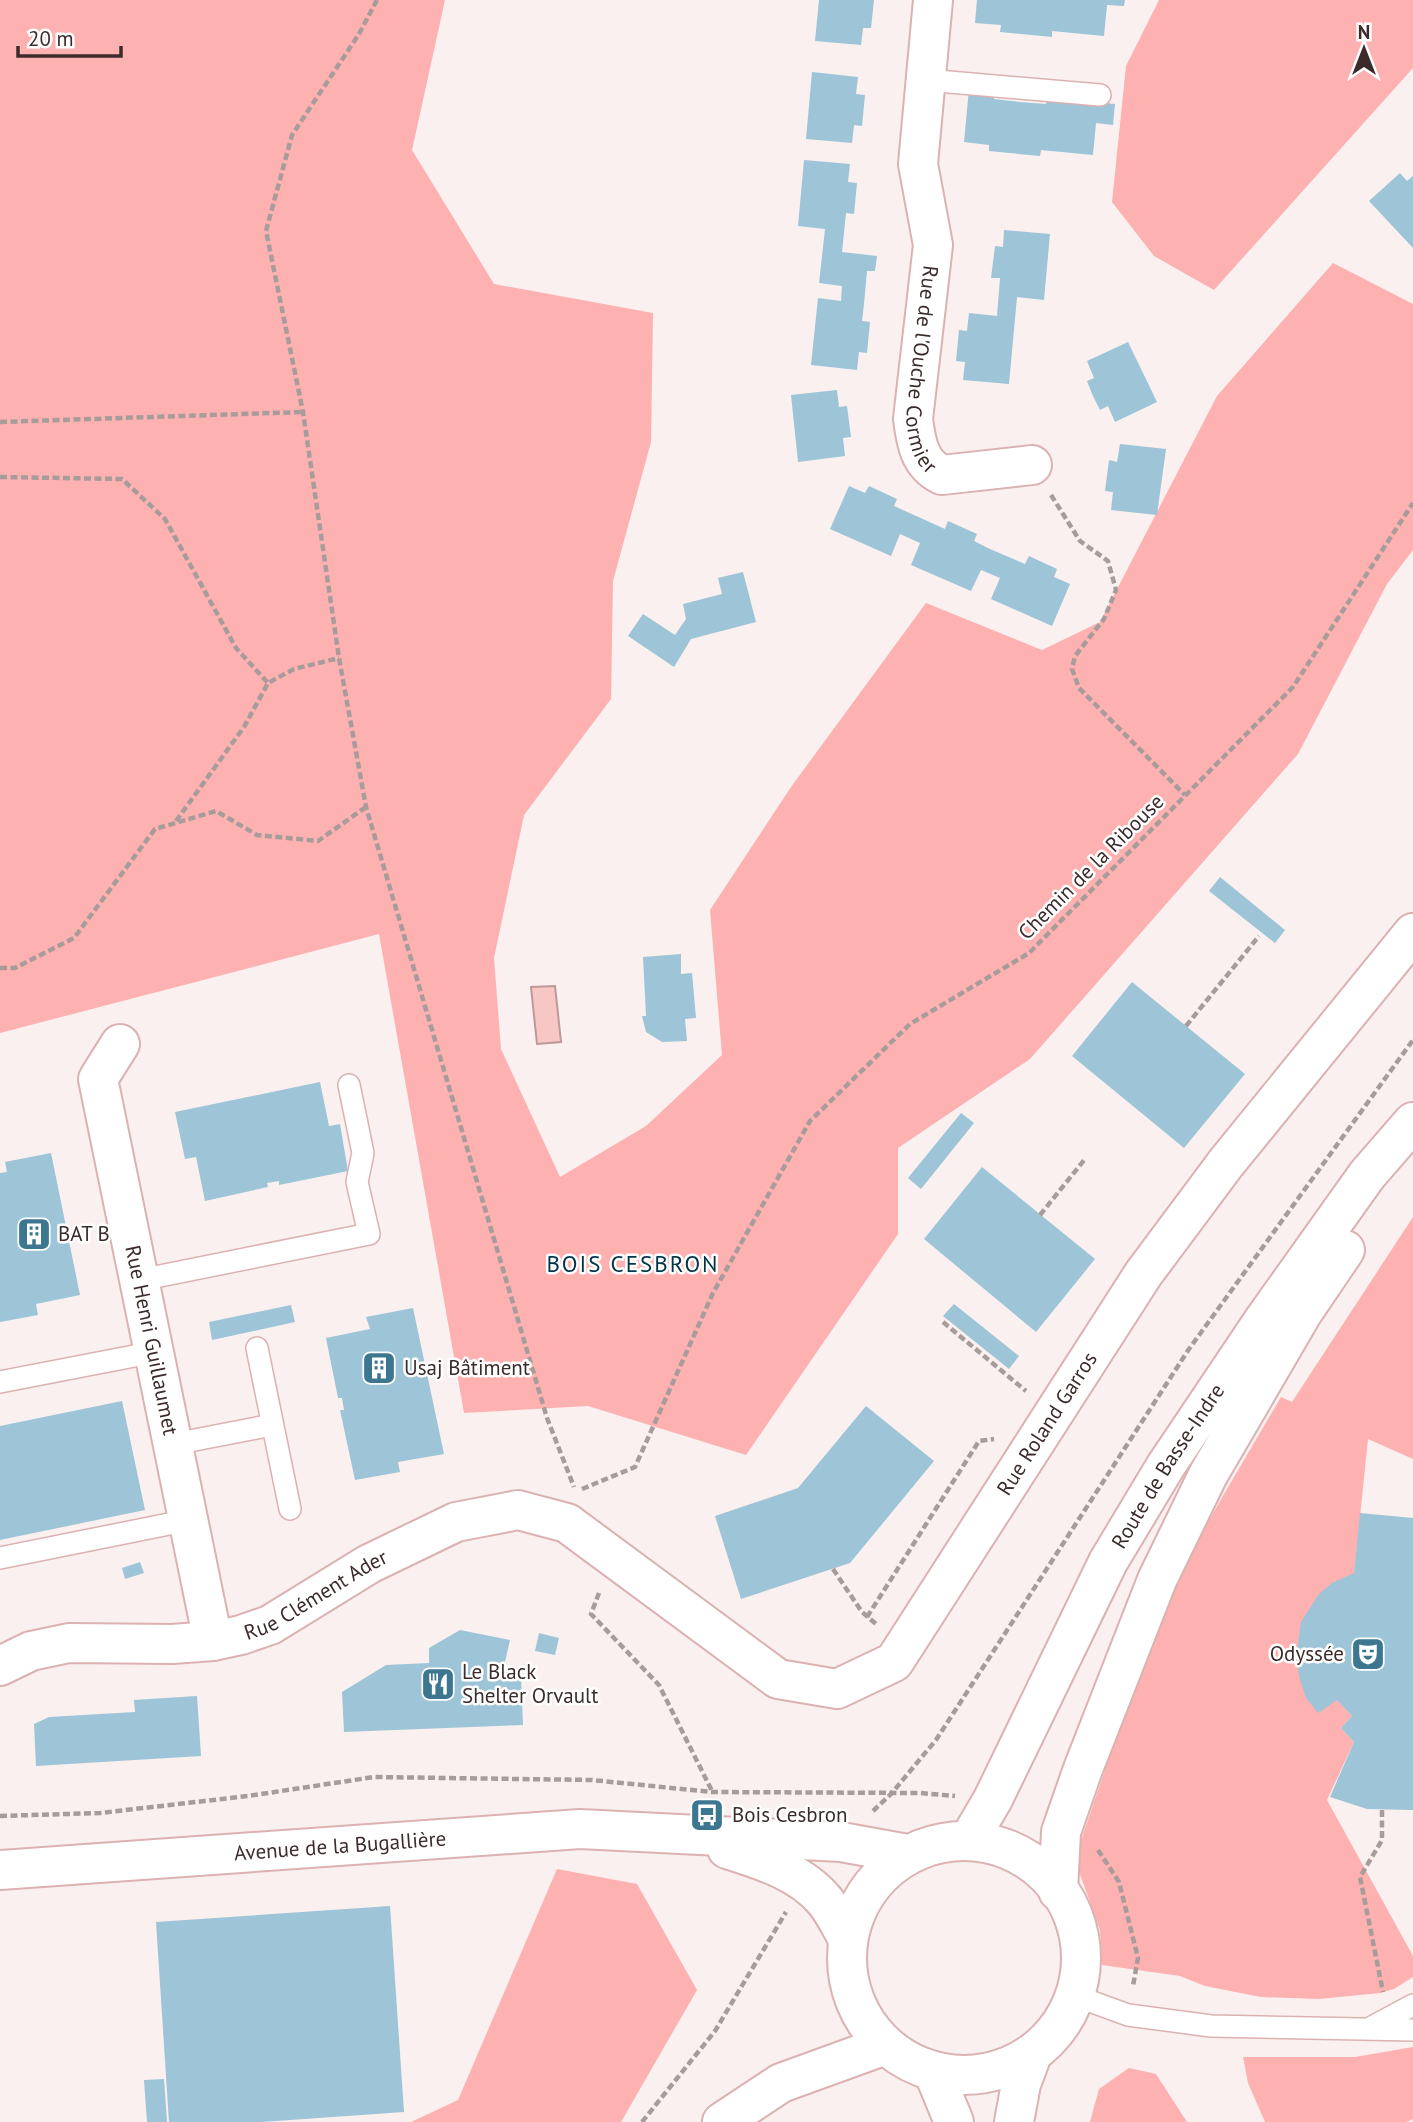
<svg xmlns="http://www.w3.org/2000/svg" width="1413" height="2122" viewBox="0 0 1413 2122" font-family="'PT Sans',sans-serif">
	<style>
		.green { fill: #fdb1b1 }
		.water { fill: #f7c7c6; stroke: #bf9898; stroke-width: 2 }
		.building { fill: #9dc4d7 }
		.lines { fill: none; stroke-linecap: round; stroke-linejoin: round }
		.service-casing { stroke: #dbb2b1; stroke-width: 24 }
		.minor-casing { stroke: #dbb2b1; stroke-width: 42 }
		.secondary-casing { stroke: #dbb2b1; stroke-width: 42 }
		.trunk-casing { stroke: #dbb2b1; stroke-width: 42 }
		.path { stroke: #a89c9b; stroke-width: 4.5; stroke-dasharray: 7 3.5; stroke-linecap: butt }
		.service { stroke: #fff; stroke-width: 21 }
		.minor { stroke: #fff; stroke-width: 38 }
		.secondary { stroke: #fff; stroke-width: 38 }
		.trunk { stroke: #fff; stroke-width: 38 }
		.labels { text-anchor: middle; stroke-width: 5; stroke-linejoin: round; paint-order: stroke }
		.street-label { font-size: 21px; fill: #3c2b2b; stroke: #fff }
		.poi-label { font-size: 21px; fill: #3c2b2b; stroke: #fff; text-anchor: start }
		.neighbourhood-label { font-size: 23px; letter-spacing: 2px; fill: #003446; stroke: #fff }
	</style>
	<rect width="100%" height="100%" fill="#f9f0ef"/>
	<g class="green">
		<polygon points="0,0 445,0 412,150 494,284 653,313 651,442 613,581 611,699 524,815 494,958 501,1049 560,1177 646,1126 722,1055 710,910 791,787 926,603 1042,650 1100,622 1217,396 1333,263 1413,304 1413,550 1387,584 1298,754 1030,1059 898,1148 898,1234 746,1455 588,1406 464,1413 379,934 0,1033"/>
		<polygon points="1159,0 1413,0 1413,68 1214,290 1154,256 1112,202 1126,66"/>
		<polygon points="1413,1217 1413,1459 1368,1439 1351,1605 1332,1694 1352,1716 1341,1728 1354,1742 1327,1800 1413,1956 1413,1977 1394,1989 1380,1993 1319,1999 1261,1997 1205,1986 1180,1976 1102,1965 1100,1930 1077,1866 1079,1846 1137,1677 1189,1554 1281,1397 1292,1402"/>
		<polygon points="557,1869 637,1884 697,1990 621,2122 411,2122 458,2100"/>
		<polygon points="1413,2047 1413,2119 1407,2122 1265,2122 1248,2083 1243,2057 1355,2057"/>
		<polygon points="1129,2068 1156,2074 1187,2122 1090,2122 1099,2089"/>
	</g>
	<polygon class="water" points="555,986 561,1042 537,1044 531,987"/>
	<g class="building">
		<polygon points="819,0 874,0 871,28 863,28 861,45 815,41"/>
		<polygon points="977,0 1125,0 1124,6 1107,5 1104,36 1052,31 1052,37 1000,32 1001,25 975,23"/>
		<polygon points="812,72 858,77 856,94 865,95 862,126 854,125 852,143 806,139"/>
		<polygon points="969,89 995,92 994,99 1020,102 1046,104 1047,97 1115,104 1113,125 1096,123 1093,155 1041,150 1040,156 989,151 989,145 964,142"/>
		<polygon points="804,160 850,164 848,182 857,183 854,214 846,213 842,252 877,256 875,271 867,271 864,304 862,321 870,322 867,353 859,352 857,370 811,365 818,298 841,301 842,286 819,283 825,229 798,226"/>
		<polygon points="1400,173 1407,181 1413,176 1413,248 1369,201"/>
		<polygon points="1004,230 1050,234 1044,300 1017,297 1009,384 963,380 965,362 956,361 959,330 967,331 969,313 997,316 1000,278 991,278 995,246 1003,247"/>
		<polygon points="1128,342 1157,402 1115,422 1108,406 1100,410 1093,396 1087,381 1094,378 1087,361"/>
		<polygon points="837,390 839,407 847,406 851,437 843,438 845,456 798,462 791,395"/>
		<polygon points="1120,444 1166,449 1157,515 1111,510 1113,492 1105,491 1109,460 1117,462"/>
		<polygon points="849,486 865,493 869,486 897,499 894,506 945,529 948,521 977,534 974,541 990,549 1025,564 1029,556 1057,569 1054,577 1070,584 1052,626 991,599 1000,578 981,570 971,591 911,565 920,543 900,534 891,556 830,529"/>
		<polygon points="743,572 756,622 691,639 674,667 628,636 643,614 675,635 686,619 683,604 722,594 718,578"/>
		<polygon points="1220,877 1285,930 1275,943 1209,891"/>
		<polygon points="681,954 681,974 692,973 696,1018 685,1019 687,1041 662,1042 646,1032 642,1016 646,1016 643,957"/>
		<polygon points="1132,982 1245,1074 1184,1148 1072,1056"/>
		<polygon points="320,1082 329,1126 340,1124 348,1171 279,1185 279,1181 267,1183 268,1187 205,1201 196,1157 185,1159 175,1112"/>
		<polygon points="961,1113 974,1123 921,1189 908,1178"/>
		<polygon points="51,1153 80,1295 36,1304 38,1315 0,1322 0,1173 7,1172 5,1162"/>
		<polygon points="982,1167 1095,1259 1036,1332 924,1239"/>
		<polygon points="954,1304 1019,1356 1009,1369 943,1316"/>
		<polygon points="291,1305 295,1322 212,1340 209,1322"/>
		<polygon points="413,1308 444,1454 398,1462 400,1472 355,1480 340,1410 344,1410 342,1398 338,1398 326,1338 370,1329 366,1317"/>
		<polygon points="122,1401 145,1510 0,1540 0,1426"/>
		<polygon points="866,1406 934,1461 850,1563 741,1599 715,1516 798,1488"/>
		<polygon points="1360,1513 1413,1518 1413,1810 1367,1809 1330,1797 1354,1742 1341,1728 1352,1716 1337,1700 1318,1713 1306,1698 1300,1680 1296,1657 1301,1622 1319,1594 1332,1583 1354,1573"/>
		<polygon points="140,1562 144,1573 125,1579 122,1568"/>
		<polygon points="460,1630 510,1640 503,1671 521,1676 523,1725 344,1732 342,1692 386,1665 429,1663 429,1648"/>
		<polygon points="539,1633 559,1638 555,1655 535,1651"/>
		<polygon points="197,1696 201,1756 36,1766 34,1724 49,1717 135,1712 134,1700"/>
		<polygon points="390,1906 404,2112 262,2122 169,2122 156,1922"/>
		<polygon points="164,2079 167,2122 147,2122 144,2080"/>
	</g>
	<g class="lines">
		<g class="service-casing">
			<g id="service">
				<polyline points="926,80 1100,95"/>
				<polyline points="140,1280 369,1234 357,1182 363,1153 349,1085"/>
				<polyline points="257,1348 290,1509"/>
				<polyline points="0,1382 155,1352"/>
				<polyline points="174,1444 272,1425"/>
				<polyline points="0,1558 189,1520"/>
				<polyline points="1076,1996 1128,2015 1211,2026 1413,2030"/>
				<polyline points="1372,2027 1413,2005"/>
			</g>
		</g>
		<g class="minor-casing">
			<g id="minor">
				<path id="s1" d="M933,0l-15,164 15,81 -20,174c3,23 6,45 29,56l90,-10"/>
				<path id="s2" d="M120,1044l-22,35 115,562"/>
				<path id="s3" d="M0,1666l31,-15 38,-8 103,1 41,-3 28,-6 29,-10 99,-61 87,-42 62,-12 49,13 211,156 59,10 57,-27 250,-389 82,-110 187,-230"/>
				<path d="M727,1849c35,11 74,23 98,52 9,11 16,26 23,38"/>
				<path id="s4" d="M0,1870l580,-41 261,13 61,11"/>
			</g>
		</g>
		<g class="secondary-casing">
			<g id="secondary">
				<path id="s5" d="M969,1840l24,-41 115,-237 57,-95 98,-146 104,-146 46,-53"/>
				<circle cx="964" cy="1958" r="117"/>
				<polyline points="1058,1891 1061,1832 1083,1769 1157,1580 1208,1475 1303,1312 1345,1250"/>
				<polyline points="933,2071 954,2122"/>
				<polyline points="1014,2122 1021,2084 1030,2060"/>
			</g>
		</g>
		<g class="trunk-casing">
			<polyline id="trunk" points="722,2122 781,2083 883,2046"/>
		</g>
		<g class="path">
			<polyline points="377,0 359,34 292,135 266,231 303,412 339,658 366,807 547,1418 574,1487"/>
			<polyline points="0,422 303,412"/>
			<polyline points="0,477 122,479 165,519 236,648 268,683"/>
			<polyline points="1051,495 1080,541 1108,561 1116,590 1104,619 1075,656 1072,669 1079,688 1185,795"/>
			<polyline points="176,821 244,727 268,683 294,669 339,658"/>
			<polyline points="0,968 15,968 74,938 155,829 216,811 257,835 318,841 366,807"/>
			<polyline points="1186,1026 1259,936"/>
			<polyline points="1040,1215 1085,1159"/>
			<polyline points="943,1322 1026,1391"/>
			<polyline points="582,1489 635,1467 713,1293 810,1121 910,1024 1029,953 1293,687 1413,503"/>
			<polyline points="833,1569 862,1612 876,1624"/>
			<polyline points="599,1593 591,1614 659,1685 712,1791"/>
			<polyline points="867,1617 979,1441 994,1439"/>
			<polyline points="1382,1810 1382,1840 1360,1877 1383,1992"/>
			<polyline points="873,1811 891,1794 936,1740 1189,1349 1413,1040"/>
			<polyline points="0,1816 100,1813 248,1796 374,1777 592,1780 712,1792 920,1793 955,1796"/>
			<polyline points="1098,1850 1119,1882 1138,1958 1133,1986"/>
			<polyline points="642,2122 715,2031 786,1912"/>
		</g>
		<use href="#service" class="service"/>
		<use href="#minor" class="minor"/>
		<use href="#secondary" class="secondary"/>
		<use href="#trunk" class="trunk"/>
	</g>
	<defs>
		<g id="building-square" transform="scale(1.75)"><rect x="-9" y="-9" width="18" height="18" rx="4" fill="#3c768f" stroke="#fff"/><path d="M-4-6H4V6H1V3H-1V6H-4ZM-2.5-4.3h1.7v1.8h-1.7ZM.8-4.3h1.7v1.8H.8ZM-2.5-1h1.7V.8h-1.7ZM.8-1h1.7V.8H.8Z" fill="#fff"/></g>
		<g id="theatre-square" transform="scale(1.75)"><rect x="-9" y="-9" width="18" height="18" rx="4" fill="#3c768f" stroke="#fff"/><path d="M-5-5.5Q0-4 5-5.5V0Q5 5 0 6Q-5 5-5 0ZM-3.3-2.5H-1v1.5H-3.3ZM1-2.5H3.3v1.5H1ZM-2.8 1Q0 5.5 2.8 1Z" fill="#fff"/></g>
		<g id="restaurant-square" transform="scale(1.75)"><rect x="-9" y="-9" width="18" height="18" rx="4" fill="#3c768f" stroke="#fff"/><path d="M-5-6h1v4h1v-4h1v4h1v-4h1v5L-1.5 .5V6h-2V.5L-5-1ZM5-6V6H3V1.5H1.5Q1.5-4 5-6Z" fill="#fff"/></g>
		<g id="bus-square" transform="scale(1.75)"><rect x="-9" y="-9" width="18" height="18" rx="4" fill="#3c768f" stroke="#fff"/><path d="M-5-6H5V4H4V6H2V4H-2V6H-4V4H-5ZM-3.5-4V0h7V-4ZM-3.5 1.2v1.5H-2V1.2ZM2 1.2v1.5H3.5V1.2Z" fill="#fff"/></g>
	</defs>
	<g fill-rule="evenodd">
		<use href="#building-square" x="34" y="1234"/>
		<use href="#building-square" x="379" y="1368"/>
		<use href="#theatre-square" x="1368" y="1654"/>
		<use href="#restaurant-square" x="438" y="1684"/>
		<use href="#bus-square" x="707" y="1815"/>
	</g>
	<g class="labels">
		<g class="street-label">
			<text dy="7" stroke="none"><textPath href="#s1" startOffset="373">Rue de l'Ouche Cormier</textPath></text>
			<text transform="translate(1091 867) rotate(-45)" y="7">Chemin de la Ribouse</text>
			<text dy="7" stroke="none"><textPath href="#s2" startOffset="308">Rue Henri Guillaumet</textPath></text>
			<text dy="7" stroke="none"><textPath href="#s3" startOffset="1272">Rue Roland Garros</textPath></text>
			<text dy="7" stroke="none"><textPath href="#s5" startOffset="424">Route de Basse-Indre</textPath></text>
			<text dy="7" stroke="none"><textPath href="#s3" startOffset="331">Rue Clément Ader</textPath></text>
			<text dy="7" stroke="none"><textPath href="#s4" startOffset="341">Avenue de la Bugallière</textPath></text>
		</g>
		<g class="poi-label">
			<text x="58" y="1241">BAT B</text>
			<text x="404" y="1375">Usaj Bâtiment</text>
			<text x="1344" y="1661" text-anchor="end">Odyssée</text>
			<text x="462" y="1679">Le Black<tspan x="462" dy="24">Shelter Orvault</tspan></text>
			<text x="732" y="1822">Bois Cesbron</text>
		</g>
		<g class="neighbourhood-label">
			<text x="633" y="1272">BOIS CESBRON</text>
		</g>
	</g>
	<g transform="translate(1364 49)" stroke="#ffffff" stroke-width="5" paint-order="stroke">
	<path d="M0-5L12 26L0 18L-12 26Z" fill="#3c2b2b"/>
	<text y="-10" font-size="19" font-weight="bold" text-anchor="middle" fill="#3c2b2b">N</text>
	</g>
	<path d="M18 46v10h103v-10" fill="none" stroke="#3c2b2b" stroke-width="3.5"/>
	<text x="28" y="46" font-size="21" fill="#3c2b2b" stroke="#ffffff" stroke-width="5" paint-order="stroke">20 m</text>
</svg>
